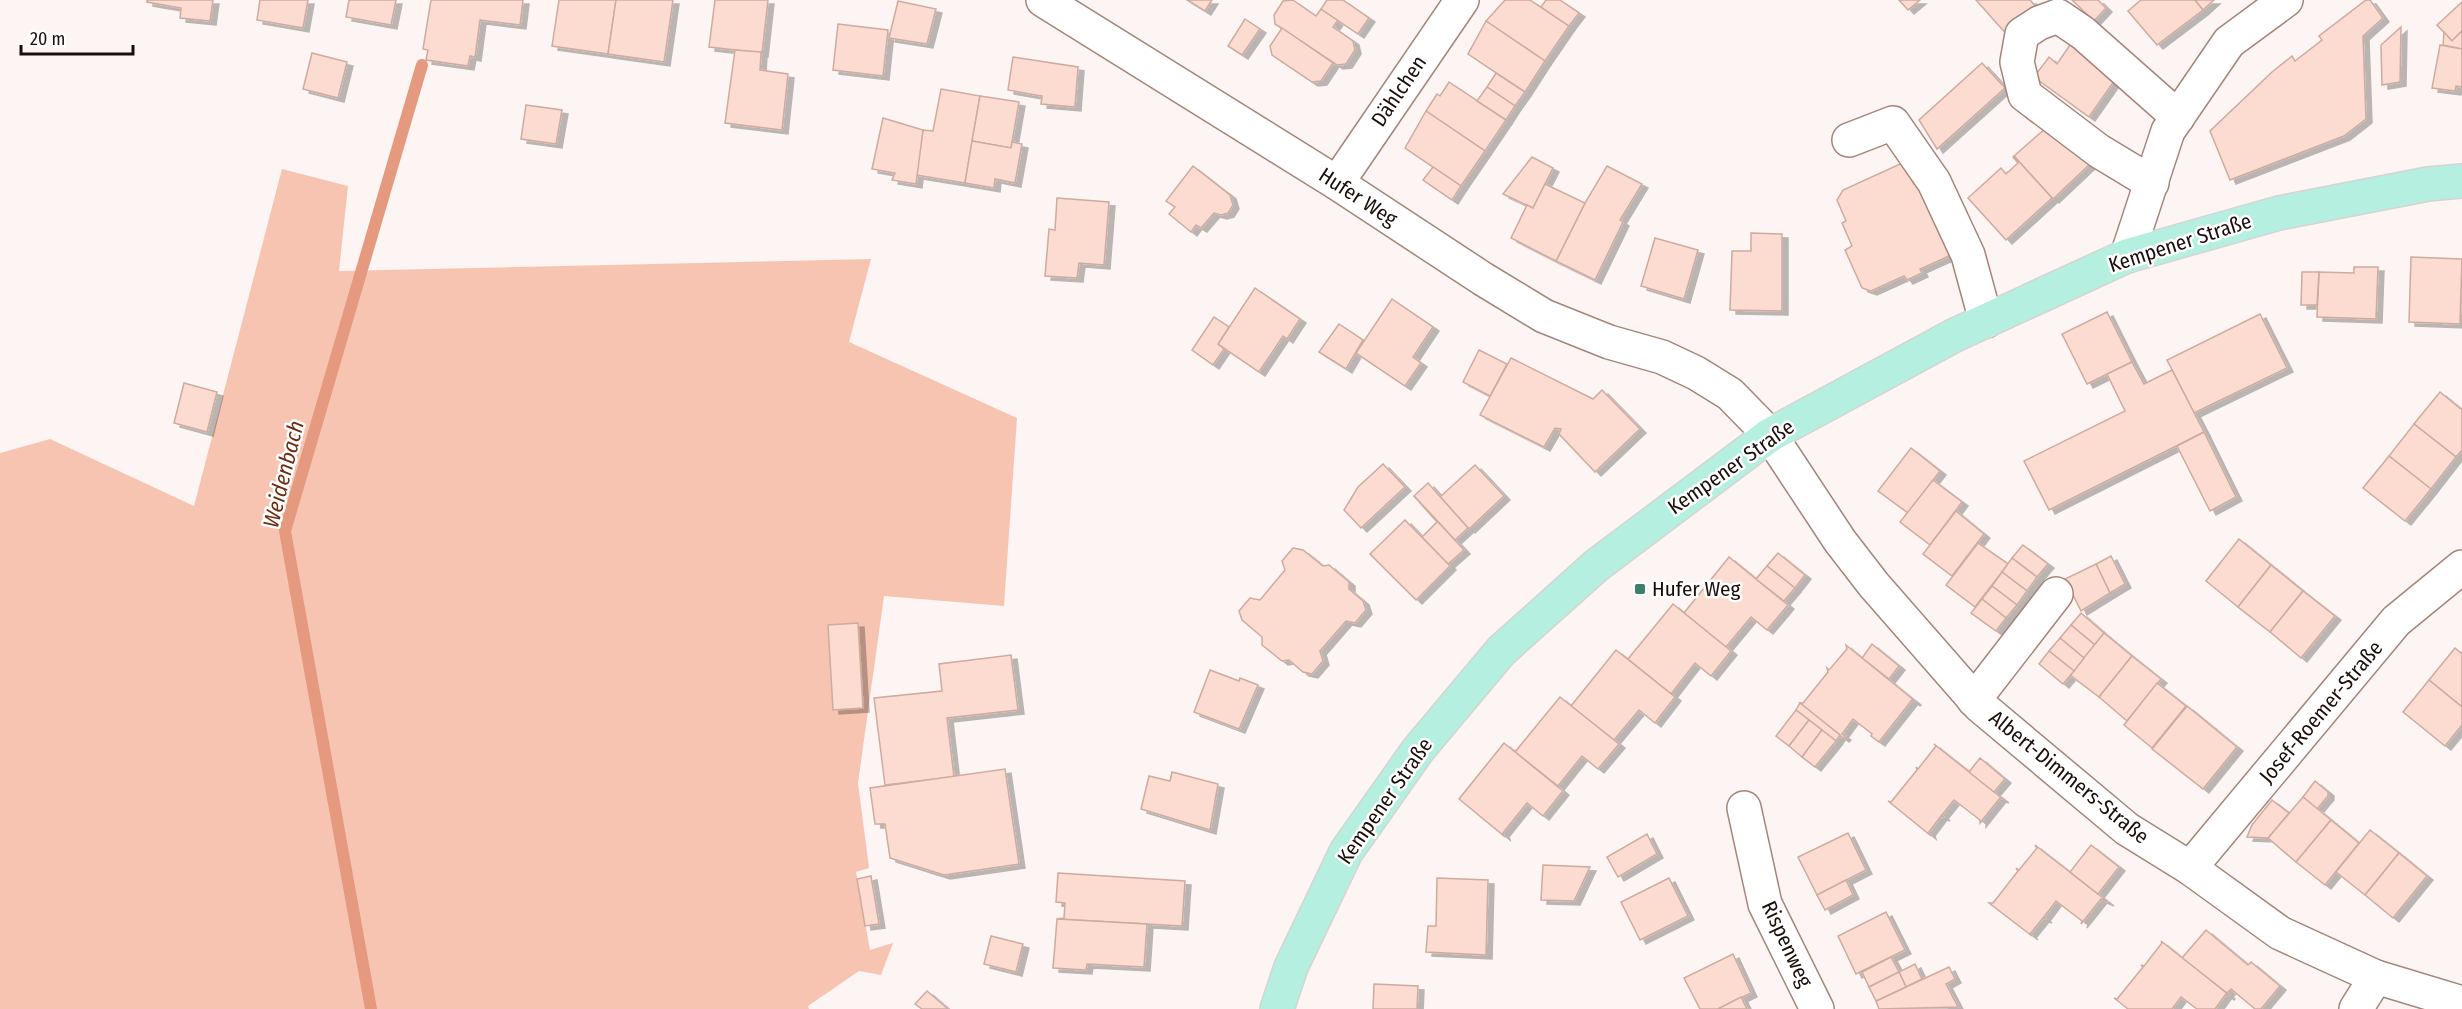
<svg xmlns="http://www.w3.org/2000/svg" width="2462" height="1009" viewBox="0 0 2462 1009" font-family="'Fira Sans Condensed',sans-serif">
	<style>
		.green { fill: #f8c4b2 }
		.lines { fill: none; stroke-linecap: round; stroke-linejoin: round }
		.stream { stroke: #e5997f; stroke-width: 12 }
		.building { fill: #fcdbd0; stroke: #ceab9f; stroke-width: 1.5; filter: url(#shadow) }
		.minor-casing { stroke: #a58479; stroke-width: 36 }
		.major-casing { stroke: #d6d4d3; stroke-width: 36 }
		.minor { stroke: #fff; stroke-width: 33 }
		.major { stroke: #b4efdf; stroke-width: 33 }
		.poi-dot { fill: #3e7e6d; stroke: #fff; stroke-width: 2 }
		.labels { text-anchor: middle; stroke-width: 5; stroke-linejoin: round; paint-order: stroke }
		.street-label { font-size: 21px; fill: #1a0e0a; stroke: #fff }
		.poi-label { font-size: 21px; fill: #1a0e0a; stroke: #fff; text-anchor: start }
		.water-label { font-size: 22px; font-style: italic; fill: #6f2b12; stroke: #fff }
	</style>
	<defs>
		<filter id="shadow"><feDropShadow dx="6" dy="4" stdDeviation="0" flood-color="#0004"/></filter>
	</defs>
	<rect width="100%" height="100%" fill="#fdf5f3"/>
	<polygon class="green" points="282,169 348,186 339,271 871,259 849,342 1017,418 1004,606 884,596 858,783 869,868 856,872 870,950 893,943 881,975 859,971 808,1006 809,1009 0,1009 0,453 50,439 194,506"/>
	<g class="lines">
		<polyline class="stream" points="371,1009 285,531 422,65"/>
	</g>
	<g class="building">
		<polygon points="147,0 213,0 210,21 180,18 181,8 147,2"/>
		<polygon points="260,0 308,0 303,28 257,20"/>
		<polygon points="349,0 396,0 391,25 346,17"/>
		<polygon points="431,0 523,0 520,25 480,20 475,57 470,56 468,66 426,60 428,50 423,49"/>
		<polygon points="559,0 616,0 608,54 552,46"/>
		<polygon points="616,0 673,0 664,62 608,54"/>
		<polygon points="715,0 768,0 762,53 709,47"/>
		<polygon points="1187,0 1212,0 1205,11"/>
		<polygon points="1293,0 1316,16 1321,9 1338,20 1333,27 1353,41 1355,50 1346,64 1337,65 1275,24 1274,15 1283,1"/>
		<polygon points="1327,0 1343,0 1369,18 1358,34 1321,9"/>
		<polygon points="1505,0 1530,0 1569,26 1545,61 1486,21"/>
		<polygon points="1546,0 1560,0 1579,13 1569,26 1541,7"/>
		<polygon points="1899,0 1920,0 1908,10"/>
		<polygon points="1976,0 2030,0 2038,9 2008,36"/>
		<polygon points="2072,0 2098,0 2106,8 2094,21"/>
		<polygon points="2141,0 2195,0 2203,10 2157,45 2128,11"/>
		<polygon points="2195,0 2214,0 2203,10"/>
		<polygon points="2366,0 2370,0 2383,18 2363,36 2366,119 2344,136 2230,180 2210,131 2272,72 2292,56 2295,61 2322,40 2319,36"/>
		<polygon points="898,1 936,9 927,44 889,38"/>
		<polygon points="2462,2 2462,31 2452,41 2437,25"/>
		<polygon points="1245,19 1260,29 1242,55 1228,46"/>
		<polygon points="1486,21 1545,61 1525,92 1468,54"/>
		<polygon points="838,24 888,30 883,76 833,70"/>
		<polygon points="2401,27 2400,82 2382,85 2381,45"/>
		<polygon points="1282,28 1333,63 1321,81 1312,82 1272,55 1270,46"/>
		<polygon points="2462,31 2462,49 2443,45 2444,32 2452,41"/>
		<polygon points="2070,45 2117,77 2089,117 2034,77 2049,57 2057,64"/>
		<polygon points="2440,45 2462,49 2462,87 2456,86 2455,91 2432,88"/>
		<polygon points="735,50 761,52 760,70 788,74 782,130 725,123"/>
		<polygon points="312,53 347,62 338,98 303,89"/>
		<polygon points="1013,57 1078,67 1075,107 1041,104 1042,96 1008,90"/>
		<polygon points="1982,63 2005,88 1937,149 1919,120"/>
		<polygon points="1496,73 1525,92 1515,106 1487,87"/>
		<polygon points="1449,82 1506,120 1485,151 1426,111 1437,94 1440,96"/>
		<polygon points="1487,87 1515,106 1506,120 1477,101"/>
		<polygon points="941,89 980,96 965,183 916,175 923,130 933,131"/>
		<polygon points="980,96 1019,102 1011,148 972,141"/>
		<polygon points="526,105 562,110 556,144 521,139"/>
		<polygon points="1426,111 1485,151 1461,186 1405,148"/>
		<polygon points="883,118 923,130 916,184 892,180 895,173 872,169"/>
		<polygon points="2047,127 2064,146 2070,141 2090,164 2053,199 2014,156"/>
		<polygon points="972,141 1011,148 1012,142 1022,144 1015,183 995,179 994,188 965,183"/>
		<polygon points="2014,156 2052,198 2006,240 1968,198 2001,168 2006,174 2018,163 2013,157"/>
		<polygon points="1532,157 1553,168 1533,208 1503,194"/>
		<polygon points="1900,164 1906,166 1914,184 1919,182 1953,245 1949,256 1920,269 1922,273 1907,280 1904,276 1871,291 1862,288 1845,250 1852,246 1842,223 1846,221 1837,200 1843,190"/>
		<polygon points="1193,166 1230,195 1233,205 1228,213 1221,215 1214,213 1201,228 1196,225 1191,232 1169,214 1175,207 1166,201"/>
		<polygon points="1607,166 1642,184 1620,220 1623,222 1595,280 1556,261 1585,203"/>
		<polygon points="1433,167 1461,186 1452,200 1423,180"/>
		<polygon points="1545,184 1585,203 1556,261 1511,238 1527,205 1533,208"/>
		<polygon points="1057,198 1109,202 1104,265 1079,263 1077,278 1045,276 1049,229 1055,230"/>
		<polygon points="1751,233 1782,234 1782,311 1730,310 1732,251 1751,251"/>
		<polygon points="1655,238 1698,250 1684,299 1641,286"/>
		<polygon points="2411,257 2462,259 2460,324 2409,322"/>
		<polygon points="2354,267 2378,267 2376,319 2317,317 2319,272 2354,273"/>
		<polygon points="2302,272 2319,272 2317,305 2301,305"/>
		<polygon points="1255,288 1300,319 1287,339 1283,336 1259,372 1218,344"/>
		<polygon points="1392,299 1433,327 1413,357 1421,363 1405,386 1356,353"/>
		<polygon points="2107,312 2132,362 2087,384 2062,334"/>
		<polygon points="2260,314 2287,368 2194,413 2167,360"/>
		<polygon points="1214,317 1229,327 1218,344 1224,349 1213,365 1192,350"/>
		<polygon points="1339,324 1363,340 1346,369 1319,352"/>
		<polygon points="1479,350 1507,364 1490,396 1463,382"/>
		<polygon points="1511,358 1593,399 1602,390 1640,429 1595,472 1559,434 1561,429 1555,428 1544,447 1480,415"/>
		<polygon points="2132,362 2144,384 2172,370 2204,432 2049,510 2024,461 2125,411 2107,374"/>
		<polygon points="184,383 217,392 207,432 174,423"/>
		<polygon points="2440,392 2462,410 2462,450 2456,457 2414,424"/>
		<polygon points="2414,424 2456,457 2431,489 2389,456"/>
		<polygon points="2204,432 2236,497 2210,511 2177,446"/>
		<polygon points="1911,448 1940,471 1908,513 1878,491"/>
		<polygon points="2389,456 2431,489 2405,521 2363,488"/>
		<polygon points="1383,464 1405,487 1361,528 1344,510 1358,487"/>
		<polygon points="1475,465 1504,496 1469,529 1440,497"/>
		<polygon points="1933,480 1962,502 1930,545 1900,522"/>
		<polygon points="1428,483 1468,528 1455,540 1414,496"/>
		<polygon points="1414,496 1464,550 1448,564 1422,537 1437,522"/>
		<polygon points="1956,511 1984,534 1952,576 1923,554"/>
		<polygon points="1405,520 1450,566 1416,600 1370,554"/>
		<polygon points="2239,539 2271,565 2238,607 2206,581"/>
		<polygon points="1978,543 2008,564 1975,607 1946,585"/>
		<polygon points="2023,545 2048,564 2037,577 2012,558"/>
		<polygon points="1293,548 1303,550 1323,566 1329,565 1349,582 1349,589 1363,601 1366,610 1355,623 1346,621 1320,651 1323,661 1312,674 1303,672 1289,660 1282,661 1262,645 1262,637 1242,620 1239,611 1250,598 1260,600 1285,570 1282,561"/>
		<polygon points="1778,553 1805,575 1795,588 1767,566"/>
		<polygon points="2111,556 2125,584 2110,593 2096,564"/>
		<polygon points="1729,557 1788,605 1767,630 1751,617 1726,647 1684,613"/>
		<polygon points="2012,558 2037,577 2027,591 2002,572"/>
		<polygon points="2096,564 2110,593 2081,611 2065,579"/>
		<polygon points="2271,565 2303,591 2270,632 2238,607"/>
		<polygon points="1767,566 1795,588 1784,601 1756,579"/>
		<polygon points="2002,572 2027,591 2017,605 1992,586"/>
		<polygon points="1992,586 2017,605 2006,618 1982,599"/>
		<polygon points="2303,591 2335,616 2301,658 2270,632"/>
		<polygon points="1982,599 2006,618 1996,631 1971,613"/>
		<polygon points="1673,604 1731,651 1711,676 1695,663 1671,694 1628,659"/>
		<polygon points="2081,613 2104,633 2095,645 2071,625"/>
		<polygon points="858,623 863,708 833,710 828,625"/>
		<polygon points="2071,625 2095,645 2084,658 2060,638"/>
		<polygon points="2104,633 2132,656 2099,697 2070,675"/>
		<polygon points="2060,638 2084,658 2074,671 2049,651"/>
		<polygon points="1872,644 1899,666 1889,679 1862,658"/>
		<polygon points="1846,645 1915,701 1914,702 1912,700 1879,742 1871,736 1872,734 1853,719 1842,734 1845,736 1843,738 1800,703 1803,703 1828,672 1827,668 1829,670 1847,649"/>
		<polygon points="2455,648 2462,654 2462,707 2429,680"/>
		<polygon points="1616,650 1675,697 1655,723 1639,710 1614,740 1571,706"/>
		<polygon points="2049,651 2074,671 2063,684 2039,664"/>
		<polygon points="1011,655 1018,710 947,718 954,777 885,785 874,698 942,691 939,664"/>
		<polygon points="2132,656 2161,679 2127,721 2099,697"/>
		<polygon points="1210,670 1239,681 1240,678 1258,685 1239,729 1194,712"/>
		<polygon points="2429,680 2462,707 2462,725 2445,746 2403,712"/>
		<polygon points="2157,683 2186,706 2152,748 2124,725"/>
		<polygon points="1560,697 1619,744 1598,769 1582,756 1558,786 1515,752"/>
		<polygon points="1800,703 1840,735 1836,741 1796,710"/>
		<polygon points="2187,706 2237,747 2203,789 2152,749"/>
		<polygon points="1796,710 1809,720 1789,746 1776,736"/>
		<polygon points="1809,720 1822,730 1802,757 1789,746"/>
		<polygon points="1822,730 1836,741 1815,767 1802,757"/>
		<polygon points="1504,743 1563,791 1543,816 1527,803 1503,833 1504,836 1459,799"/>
		<polygon points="1934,744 2003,799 2000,798 1980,823 1980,820 1954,800 1942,815 1944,817 1941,816 1929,832 1930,835 1888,801 1891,802 1917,770 1916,767 1918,769 1936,746"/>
		<polygon points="1980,758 2005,779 1994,792 1969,772"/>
		<polygon points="1005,769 1019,864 944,875 890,858 885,824 875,824 870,788"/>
		<polygon points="1172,772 1218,784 1210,830 1141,809 1149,776 1170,781"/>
		<polygon points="2315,781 2328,792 2328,796 2317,809 2303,797"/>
		<polygon points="2303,797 2331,820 2296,862 2268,838"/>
		<polygon points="2272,800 2289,813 2268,838 2247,837 2252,825"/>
		<polygon points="2331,820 2359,843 2325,885 2296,862"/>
		<polygon points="2370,830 2399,853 2365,895 2336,872"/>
		<polygon points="1848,833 1866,870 1817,895 1798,857"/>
		<polygon points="1647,834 1657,854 1618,877 1607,857"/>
		<polygon points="2035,845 2098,894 2108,902 2101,899 2081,924 2082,921 2056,901 2044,917 2046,919 2043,918 2030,934 2032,936 1989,903 1993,903 2018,871 2016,868 2019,870 2037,848"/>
		<polygon points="2091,845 2119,867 2098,894 2070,872"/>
		<polygon points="2399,853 2427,876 2393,918 2365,895"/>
		<polygon points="1543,865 1590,867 1574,901 1541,900"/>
		<polygon points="1058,873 1185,881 1182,926 1057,919 1064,918 1065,903 1056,902"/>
		<polygon points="871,876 879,924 865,926 857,879"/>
		<polygon points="1437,878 1488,880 1486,955 1426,952 1428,926 1436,926"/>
		<polygon points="1669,878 1688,916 1640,940 1621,902"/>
		<polygon points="1846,880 1853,895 1825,910 1817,895"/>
		<polygon points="1886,912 1905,950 1856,974 1838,936"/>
		<polygon points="1057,919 1147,924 1144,967 1087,964 1086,970 1053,968"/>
		<polygon points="2206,930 2248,965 2251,962 2280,986 2261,1009 2255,1009 2231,989 2227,993 2182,958"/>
		<polygon points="991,936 1023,944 1016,972 984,964"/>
		<polygon points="2161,941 2229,995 2228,996 2226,994 2215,1009 2197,1009 2181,997 2172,1009 2128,1009 2114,998 2117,999 2143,967 2141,965 2144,966 2162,943"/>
		<polygon points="1733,954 1751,993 1718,1009 1700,1009 1684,978"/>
		<polygon points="1891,957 1899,972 1869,987 1862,972"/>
		<polygon points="1915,964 1922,979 1906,987 1899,972"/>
		<polygon points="1949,967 1955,979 1946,984 1958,1007 1879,1009 1876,1001"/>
		<polygon points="1899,972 1906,987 1876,1001 1869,987"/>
		<polygon points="1374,984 1418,986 1417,1009 1373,1009"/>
		<polygon points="927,991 948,1009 922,1009 915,1004"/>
		<polygon points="1741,997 1747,1009 1718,1009"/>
	</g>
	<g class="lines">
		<g class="minor-casing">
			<g id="minor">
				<polyline points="1043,0 1337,183 1483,279 1544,316 1609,342 1662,357 1696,373 1730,394 1770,435 1840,541 1874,585 1979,705 2127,829 2190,868 2280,933 2376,977 2462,1003"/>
				<polyline points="1849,140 1893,123 1934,182 1968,255 1986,321"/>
				<polyline points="1337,183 1462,0"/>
				<polyline points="2152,183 2099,151 2025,95 2017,62 2022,34 2039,23 2058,16 2083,33 2178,117"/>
				<polyline points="2127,256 2168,131 2229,42 2286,0"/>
				<polyline points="1974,700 2056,594"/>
				<polyline points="1744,808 1765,904 1817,1009"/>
				<polyline points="2190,868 2396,621 2462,567"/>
				<polyline points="2356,1009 2376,977"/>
			</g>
		</g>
		<g class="major-casing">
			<polyline id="major" points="1277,1009 1291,967 1346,852 1418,750 1501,651 1597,565 1770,435 1955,335 2127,256 2279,213 2428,184 2462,181"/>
		</g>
		<use href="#minor" class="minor"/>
		<use href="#major" class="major"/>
	</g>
	<rect class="poi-dot" x="1634" y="583" width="12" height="12" rx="3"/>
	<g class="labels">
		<g class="street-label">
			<text transform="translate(1399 91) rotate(-56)" y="7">Dählchen</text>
			<text transform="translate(1358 197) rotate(33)" y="7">Hufer Weg</text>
			<text transform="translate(2180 243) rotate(-18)" y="7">Kempener Straße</text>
			<text transform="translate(1731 467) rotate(-35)" y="7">Kempener Straße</text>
			<text transform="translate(2321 712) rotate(-50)" y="7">Josef-Roemer-Straße</text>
			<text transform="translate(2069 777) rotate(39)" y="7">Albert-Dimmers-Straße</text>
			<text transform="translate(1385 801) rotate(-55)" y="7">Kempener Straße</text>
			<text transform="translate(1787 944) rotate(65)" y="7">Rispenweg</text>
		</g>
		<g class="poi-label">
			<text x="1652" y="596">Hufer Weg</text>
		</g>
		<g class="water-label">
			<text transform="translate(283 474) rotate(-76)" y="8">Weidenbach</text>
		</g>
	</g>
	<path d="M21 45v9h112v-9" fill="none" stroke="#1a0e0a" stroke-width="3"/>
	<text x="30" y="45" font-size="18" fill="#1a0e0a" stroke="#ffffff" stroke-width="4.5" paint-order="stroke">20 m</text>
</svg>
